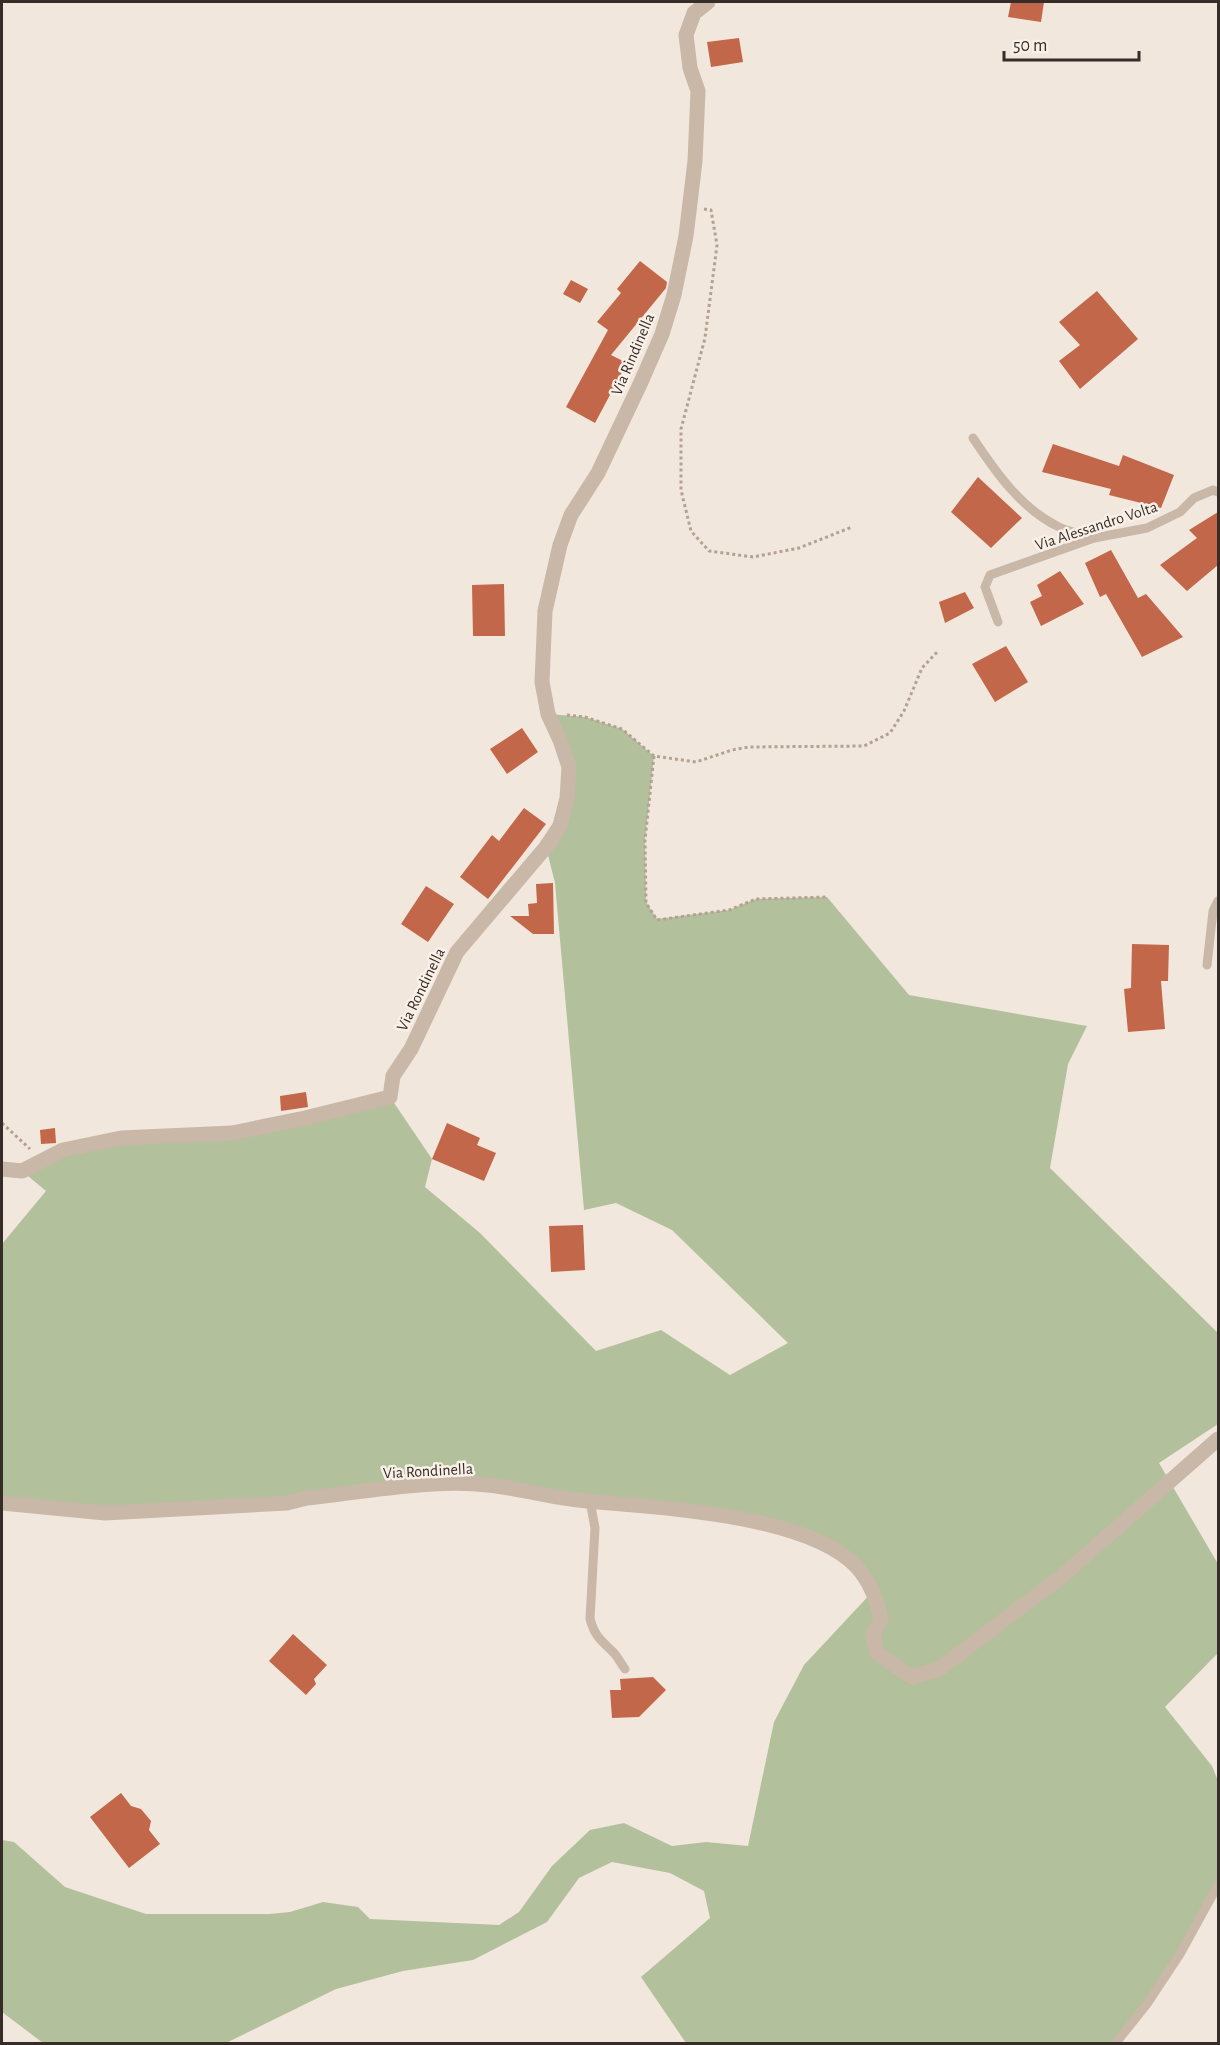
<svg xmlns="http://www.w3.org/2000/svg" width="1220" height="2045" viewBox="0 0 1220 2045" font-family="'Alegreya Sans',sans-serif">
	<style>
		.green { fill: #b3c09c }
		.building { fill: #c26749 }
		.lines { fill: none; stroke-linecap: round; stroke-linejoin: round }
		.path { stroke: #b4a192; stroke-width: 3; stroke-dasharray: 3 3; stroke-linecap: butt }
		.lane { stroke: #c9b7a8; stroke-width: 9 }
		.street { stroke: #c9b7a8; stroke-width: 15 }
		.labels { text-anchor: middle; stroke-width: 5; stroke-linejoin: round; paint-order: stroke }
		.street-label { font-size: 16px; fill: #362c28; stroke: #f9f1e8 }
	</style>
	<rect width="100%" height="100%" fill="#f1e7dc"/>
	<polygon class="green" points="548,714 585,717 622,729 654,756 645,840 646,902 657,919 729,910 756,899 827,897 909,995 1087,1026 1068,1064 1050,1168 1218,1333 1218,1424 1159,1463 1218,1564 1218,1653 1165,1707 1212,1766 1218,1781 1218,1885 1180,1954 1115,2043 686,2043 641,1977 710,1918 704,1891 670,1873 612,1862 579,1878 547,1922 473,1960 403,1971 336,1989 226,2043 43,2043 2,2012 2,1840 14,1842 65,1887 146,1914 269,1914 290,1912 323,1902 358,1907 370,1919 499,1925 519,1912 552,1866 590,1830 624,1823 672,1846 706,1842 748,1846 774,1722 804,1665 874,1590 856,1566 786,1530 487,1485 105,1513 2,1503 2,1244 46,1191 22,1171 63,1150 232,1133 390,1097 432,1159 425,1187 480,1233 596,1351 661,1330 730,1375 788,1343 672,1230 616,1203 584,1210 555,883 546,847 569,768"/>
	<g class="building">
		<polygon points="1011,2 1044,2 1041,22 1008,17"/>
		<polygon points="739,38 743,62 711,67 707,42"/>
		<polygon points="640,261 667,282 666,288 611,355 627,363 595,423 566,407 608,330 597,322 621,293 617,289"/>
		<polygon points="571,280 588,289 580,303 563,294"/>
		<polygon points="1097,291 1138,339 1080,389 1059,361 1080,345 1059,322"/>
		<polygon points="1053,444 1119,466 1123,455 1174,475 1161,508 1109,495 1111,489 1042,472"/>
		<polygon points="978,477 1022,518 991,548 951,512"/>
		<polygon points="1218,512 1218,565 1187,591 1160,565 1197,538 1189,530"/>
		<polygon points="1111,550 1138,598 1146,594 1183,637 1142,657 1106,594 1100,597 1085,563"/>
		<polygon points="1060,571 1084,604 1041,626 1030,602 1042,596 1037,585"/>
		<polygon points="504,584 505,636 473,636 472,585"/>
		<polygon points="965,592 974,608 945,623 939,602"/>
		<polygon points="1006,646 1028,682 995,702 972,664"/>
		<polygon points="522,728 538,752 507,774 490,749"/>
		<polygon points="524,808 546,824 488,899 460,877 492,835 499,841"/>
		<polygon points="553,883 554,934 533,934 510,916 529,916 528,904 537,903 536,884"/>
		<polygon points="426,886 454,904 428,942 401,924"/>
		<polygon points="1132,944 1169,945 1168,981 1161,981 1165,1029 1128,1032 1124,989 1131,988"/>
		<polygon points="306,1092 308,1107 281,1111 280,1096"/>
		<polygon points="447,1123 480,1138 477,1145 496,1153 484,1181 432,1159"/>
		<polygon points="55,1128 56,1143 41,1144 40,1130"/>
		<polygon points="583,1225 585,1270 551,1272 549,1226"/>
		<polygon points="293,1634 327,1665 314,1679 316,1684 306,1695 269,1661"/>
		<polygon points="653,1677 666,1690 639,1717 612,1718 610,1690 621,1690 620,1679"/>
		<polygon points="121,1793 131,1806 141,1809 151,1821 149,1830 160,1844 129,1868 90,1817"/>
	</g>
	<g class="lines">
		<g class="path">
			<polyline points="704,209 711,210 717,245 705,338 681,429 681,490 691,531 709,551 753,557 799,548 852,527"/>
			<polyline points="567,715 585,717 622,729 654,756 696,762 732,750 749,747 864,746 890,733 904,711 922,668 938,651"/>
			<polyline points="654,756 645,840 646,903 657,920 729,910 756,899 827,897"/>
			<polyline points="2,1123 30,1149"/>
		</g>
		<g class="lane">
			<path d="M973,438c22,33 48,71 86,89 10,5 24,7 35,11"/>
			<polyline points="998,622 985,587 990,575 1094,538 1147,528 1180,512 1194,498 1213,490 1218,492"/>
			<polyline points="1207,965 1213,911 1218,901"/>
			<path d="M590,1501l5,27 -5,91c5,18 11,21 23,33 5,5 8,12 12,17"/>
			<polyline points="1115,2044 1147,2004 1180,1954 1218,1885"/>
		</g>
		<g class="street">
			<polyline points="2,1169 22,1171 63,1150 121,1138 232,1133 305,1118 390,1097 393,1076 411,1049 457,952 546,847 560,826 567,798 569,767 560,740 548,714 542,682 545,611 560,545 571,515 598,473 641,382 662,334 674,295 686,236 695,161 698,91 690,68 686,35 694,13 708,2"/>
			<path d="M2,1503l103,10 182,-10 20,-5c42,-4 84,-12 126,-14 18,-1 37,-1 55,1 30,3 60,12 90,15 73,8 226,12 279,67 14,16 19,32 24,52l-8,16 4,18 35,24 27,-8 122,-92 157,-138"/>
		</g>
	</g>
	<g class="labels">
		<g class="street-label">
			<text transform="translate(632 354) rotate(-67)" y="6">Via Rindinella</text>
			<text transform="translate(1096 525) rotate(-18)" y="6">Via Alessandro Volta</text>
			<text transform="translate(420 989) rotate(-64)" y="6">Via Rondinella</text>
			<text transform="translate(428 1470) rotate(-3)" y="6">Via Rondinella</text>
		</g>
	</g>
	<rect width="1220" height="2045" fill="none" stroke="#362c28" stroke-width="6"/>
	<path d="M1004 51v9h135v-9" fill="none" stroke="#362c28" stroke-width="3"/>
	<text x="1013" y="51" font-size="18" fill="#362c28" stroke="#f9f1e8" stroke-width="4.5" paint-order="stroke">50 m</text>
</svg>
